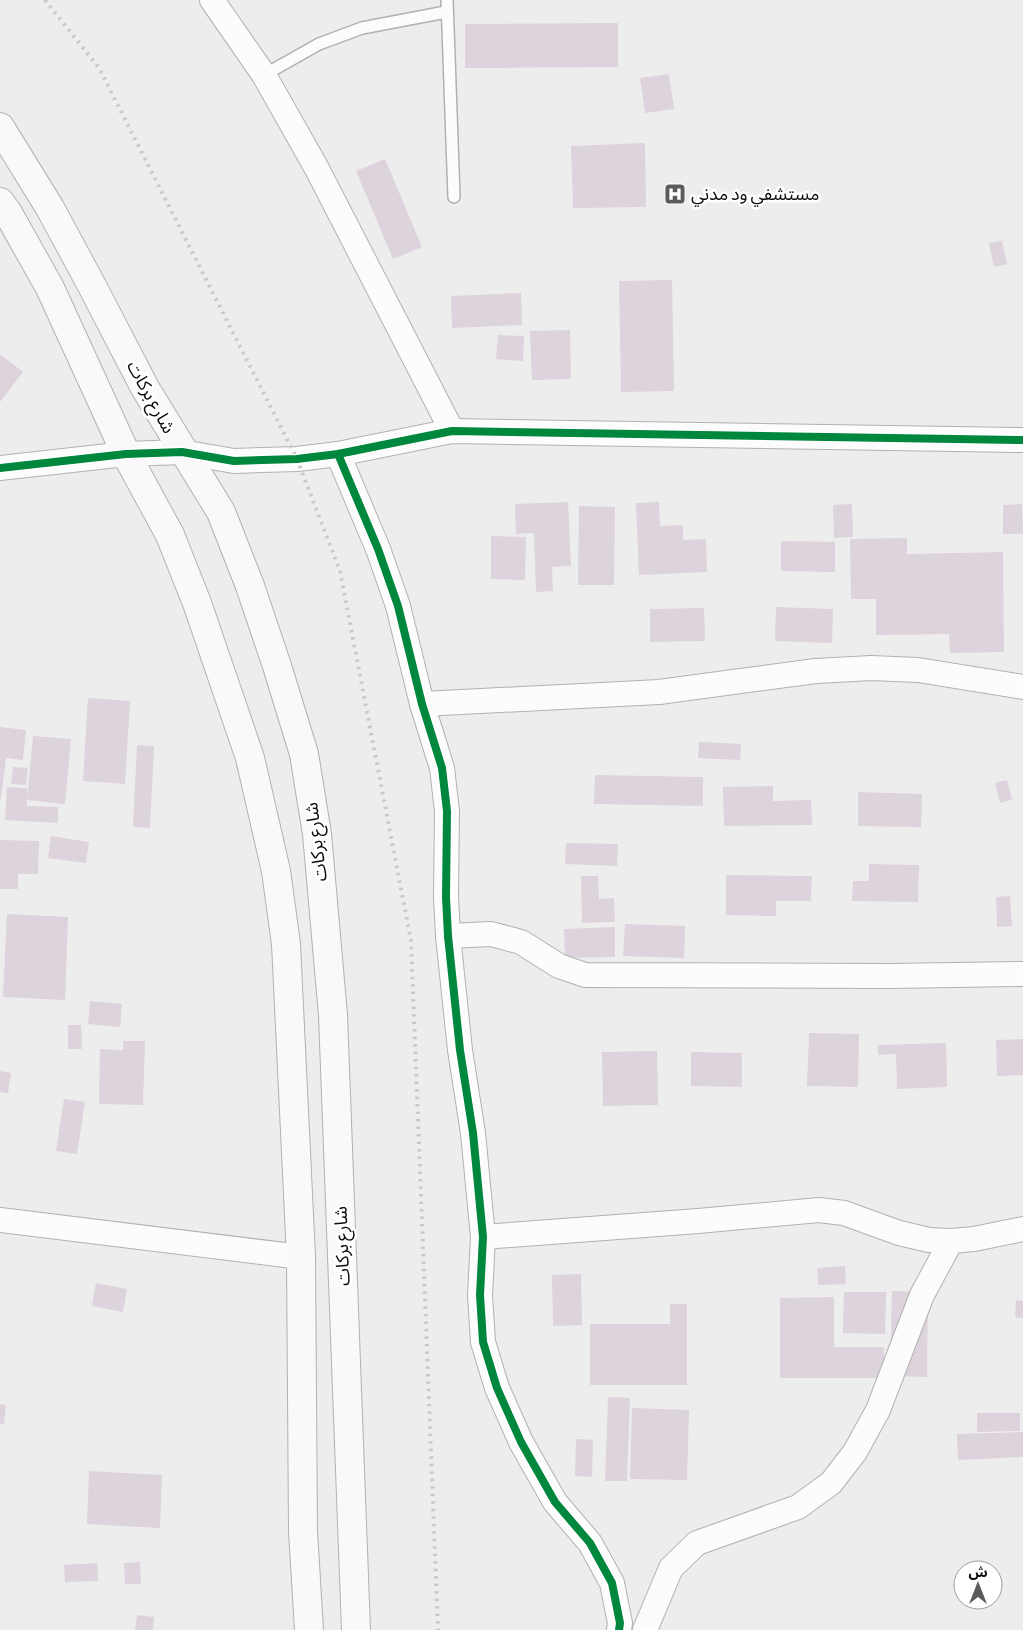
<svg xmlns="http://www.w3.org/2000/svg" width="1023" height="1630" viewBox="0 0 1023 1630" font-family="'Sofia Sans Condensed','Noto Sans Arabic',sans-serif">
	<style>
		.building { fill: #dcd3dc }
		.lines { fill: none; stroke-linecap: round; stroke-linejoin: round }
		.service-casing { stroke: #b2b1b2; stroke-width: 14 }
		.minor-casing { stroke: #b2b1b2; stroke-width: 26 }
		.secondary-casing { stroke: #b2b1b2; stroke-width: 30 }
		.service { stroke: #fcfcfc; stroke-width: 11 }
		.minor { stroke: #fcfcfc; stroke-width: 24 }
		.secondary { stroke: #faf8fa; stroke-width: 28 }
		.rail { stroke: #cac9ca; stroke-width: 4; stroke-dasharray: 2.5 5; stroke-linecap: butt }
		.cycleway-casing { stroke: #fff; stroke-width: 11 }
		.cycleway { stroke: #00873e; stroke-width: 8 }
		.labels { text-anchor: middle; stroke-width: 5; stroke-linejoin: round; paint-order: stroke }
		.poi-label { font-size: 18px; fill: #0e0d0e; stroke: #fff; text-anchor: start }
		.street-label { font-size: 18px; fill: #0e0d0e; stroke: #fff }
	</style>
	<rect width="100%" height="100%" fill="#eeedee"/>
	<g class="building">
		<polygon points="618,23 618,67 465,68 465,24"/>
		<polygon points="669,74 674,109 645,113 640,78"/>
		<polygon points="645,143 646,207 573,208 571,146"/>
		<polygon points="385,159 422,247 393,259 356,171"/>
		<polygon points="1002,241 1007,264 994,267 989,243"/>
		<polygon points="672,280 674,391 621,392 619,281"/>
		<polygon points="521,293 522,325 452,328 451,296"/>
		<polygon points="570,330 571,379 532,380 530,331"/>
		<polygon points="498,335 524,336 523,361 496,359"/>
		<polygon points="0,354 23,372 0,402"/>
		<polygon points="568,502 571,566 552,567 553,591 536,592 534,533 516,534 515,504"/>
		<polygon points="659,502 660,526 683,525 683,540 706,539 707,572 639,575 636,503"/>
		<polygon points="852,504 853,537 834,538 833,505"/>
		<polygon points="1022,504 1023,534 1003,534 1003,505"/>
		<polygon points="579,506 615,507 614,585 578,585"/>
		<polygon points="491,536 526,537 525,580 491,579"/>
		<polygon points="907,538 907,554 1003,552 1004,652 950,653 949,634 876,635 876,599 851,599 850,539"/>
		<polygon points="781,541 835,542 835,572 781,571"/>
		<polygon points="776,607 833,609 832,643 775,641"/>
		<polygon points="704,608 705,641 650,642 650,609"/>
		<polygon points="88,698 130,701 125,784 83,781"/>
		<polygon points="0,727 26,730 23,760 6,758 1,799 0,799"/>
		<polygon points="33,736 71,739 65,804 27,800"/>
		<polygon points="699,742 741,744 740,760 698,758"/>
		<polygon points="137,745 154,746 150,828 133,827"/>
		<polygon points="13,767 28,768 26,785 11,784"/>
		<polygon points="595,775 703,777 703,806 594,804"/>
		<polygon points="1007,780 1012,799 1000,803 995,783"/>
		<polygon points="773,786 773,801 811,800 812,825 724,826 723,787"/>
		<polygon points="7,787 27,788 27,806 58,807 58,823 5,820"/>
		<polygon points="858,792 922,794 921,827 858,826"/>
		<polygon points="51,836 89,842 86,863 48,858"/>
		<polygon points="0,840 39,841 38,874 18,874 18,889 0,889"/>
		<polygon points="566,843 618,844 617,866 565,864"/>
		<polygon points="869,864 919,865 918,902 852,901 853,881 869,881"/>
		<polygon points="726,875 812,876 811,901 776,901 776,916 726,915"/>
		<polygon points="581,876 598,876 599,899 614,898 615,922 582,923"/>
		<polygon points="1010,896 1012,926 997,927 996,897"/>
		<polygon points="7,914 68,917 65,1000 3,997"/>
		<polygon points="625,924 685,926 684,958 623,956"/>
		<polygon points="615,927 615,957 565,958 564,929"/>
		<polygon points="90,1001 122,1004 120,1027 88,1024"/>
		<polygon points="68,1025 81,1025 82,1049 68,1049"/>
		<polygon points="809,1033 859,1034 858,1087 807,1086"/>
		<polygon points="1023,1039 1023,1075 997,1076 996,1040"/>
		<polygon points="123,1041 145,1041 143,1105 99,1104 100,1049 123,1050"/>
		<polygon points="946,1043 947,1087 897,1089 896,1054 878,1055 878,1045"/>
		<polygon points="657,1051 658,1105 603,1106 602,1052"/>
		<polygon points="691,1052 742,1053 742,1087 691,1086"/>
		<polygon points="0,1071 11,1073 8,1093 0,1092"/>
		<polygon points="64,1099 85,1102 77,1154 56,1151"/>
		<polygon points="845,1266 846,1284 818,1285 817,1268"/>
		<polygon points="581,1274 582,1325 553,1326 552,1275"/>
		<polygon points="96,1283 127,1289 123,1312 92,1306"/>
		<polygon points="892,1291 928,1292 927,1377 890,1376"/>
		<polygon points="844,1292 886,1292 885,1334 843,1333"/>
		<polygon points="834,1297 834,1347 884,1347 884,1378 780,1378 780,1298"/>
		<polygon points="1016,1300 1023,1301 1023,1318 1015,1317"/>
		<polygon points="670,1304 687,1304 687,1385 590,1385 590,1324 670,1324"/>
		<polygon points="608,1397 630,1398 627,1481 605,1481"/>
		<polygon points="0,1404 6,1405 4,1424 0,1424"/>
		<polygon points="632,1408 689,1410 687,1480 630,1479"/>
		<polygon points="977,1413 1020,1413 1020,1431 977,1432"/>
		<polygon points="1023,1432 1023,1457 958,1460 957,1434"/>
		<polygon points="576,1439 593,1440 592,1477 575,1476"/>
		<polygon points="89,1471 162,1475 160,1528 87,1524"/>
		<polygon points="140,1562 141,1584 125,1584 124,1563"/>
		<polygon points="97,1563 98,1581 65,1582 64,1565"/>
		<polygon points="137,1615 154,1617 153,1630 135,1630"/>
	</g>
	<g class="lines">
		<g class="service-casing">
			<g id="service">
				<polyline points="447,0 454,197"/>
				<polyline points="264,75 319,44 362,28 446,12"/>
			</g>
		</g>
		<g class="minor-casing">
			<g id="minor">
				<polyline points="212,0 264,75 316,167 452,431"/>
				<polyline points="338,454 378,549 398,606 422,704 442,768 447,811 446,897 448,936 460,1050 473,1133 483,1237 480,1295 483,1342 497,1388 521,1442 555,1502 590,1543 612,1583 620,1623 619,1630"/>
				<polyline points="0,468 126,454 182,452 234,461 297,459 338,454 452,431 1023,440"/>
				<polyline points="422,704 659,692 816,671 871,668 918,670 1023,687"/>
				<polyline points="448,936 491,934 521,942 559,966 585,975 890,976 1023,974"/>
				<polyline points="0,1220 301,1257"/>
				<polyline points="483,1237 698,1221 819,1210 844,1213 899,1233 929,1240 951,1241 974,1239 1023,1229"/>
				<polyline points="645,1630 671,1568 697,1543 798,1507 831,1483 855,1452 878,1410 922,1295 951,1241"/>
			</g>
		</g>
		<g class="secondary-casing">
			<g id="secondary">
				<polyline points="0,127 50,208 91,284 145,388 221,512 250,586 277,666 304,754 317,834 333,1015 356,1630"/>
				<polyline points="0,202 8,213 50,288 126,454 170,535 197,603 250,758 276,871 286,944 301,1257 303,1531 309,1630"/>
			</g>
		</g>
		<use href="#service" class="service"/>
		<use href="#minor" class="minor"/>
		<use href="#secondary" class="secondary"/>
		<polyline class="rail" points="45,0 99,68 297,459 340,571 411,941 438,1630"/>
		<g class="cycleway-casing">
			<g id="cycleway">
				<polyline points="338,454 378,549 398,606 422,704 442,768 447,811 446,897 448,936 460,1050 473,1133 483,1237 480,1295 483,1342 497,1388 521,1442 555,1502 590,1543 612,1583 620,1623 619,1630"/>
				<polyline points="0,468 126,454 182,452 234,461 297,459 338,454 452,431 1023,440"/>
			</g>
		</g>
		<use href="#cycleway" class="cycleway"/>
	</g>
	<defs>
		<g id="hospital-square" transform="scale(1.125)"><rect x="-9" y="-9" width="18" height="18" rx="4" fill="#5c5b5c" stroke="#fff"/><path d="M-5-5h3v3.5h4V-5h3V5h-3V1.5h-4V5h-3Z" fill="#fff"/></g>
	</defs>
	<g fill-rule="evenodd">
		<use href="#hospital-square" x="675" y="194"/>
	</g>
	<g class="labels">
		<g class="poi-label">
			<text x="691" y="200">مستشفي ود مدني</text>
		</g>
		<g class="street-label">
			<text transform="translate(151 397) rotate(61)" y="6">شارع بركات</text>
			<text transform="translate(316 842) rotate(-97)" y="6">شارع بركات</text>
			<text transform="translate(342 1246) rotate(-92)" y="6">شارع بركات</text>
		</g>
	</g>
	<g transform="translate(978 1585)"><circle r="24" fill="#ffffff" stroke="#9f9e9f"/>
	<path d="M0-4L9 19L0 12L-9 19Z" fill="#5c5b5c"/>
	<text y="-8" font-size="14" font-weight="bold" text-anchor="middle" fill="#0e0d0e">ش</text>
	</g>
</svg>
